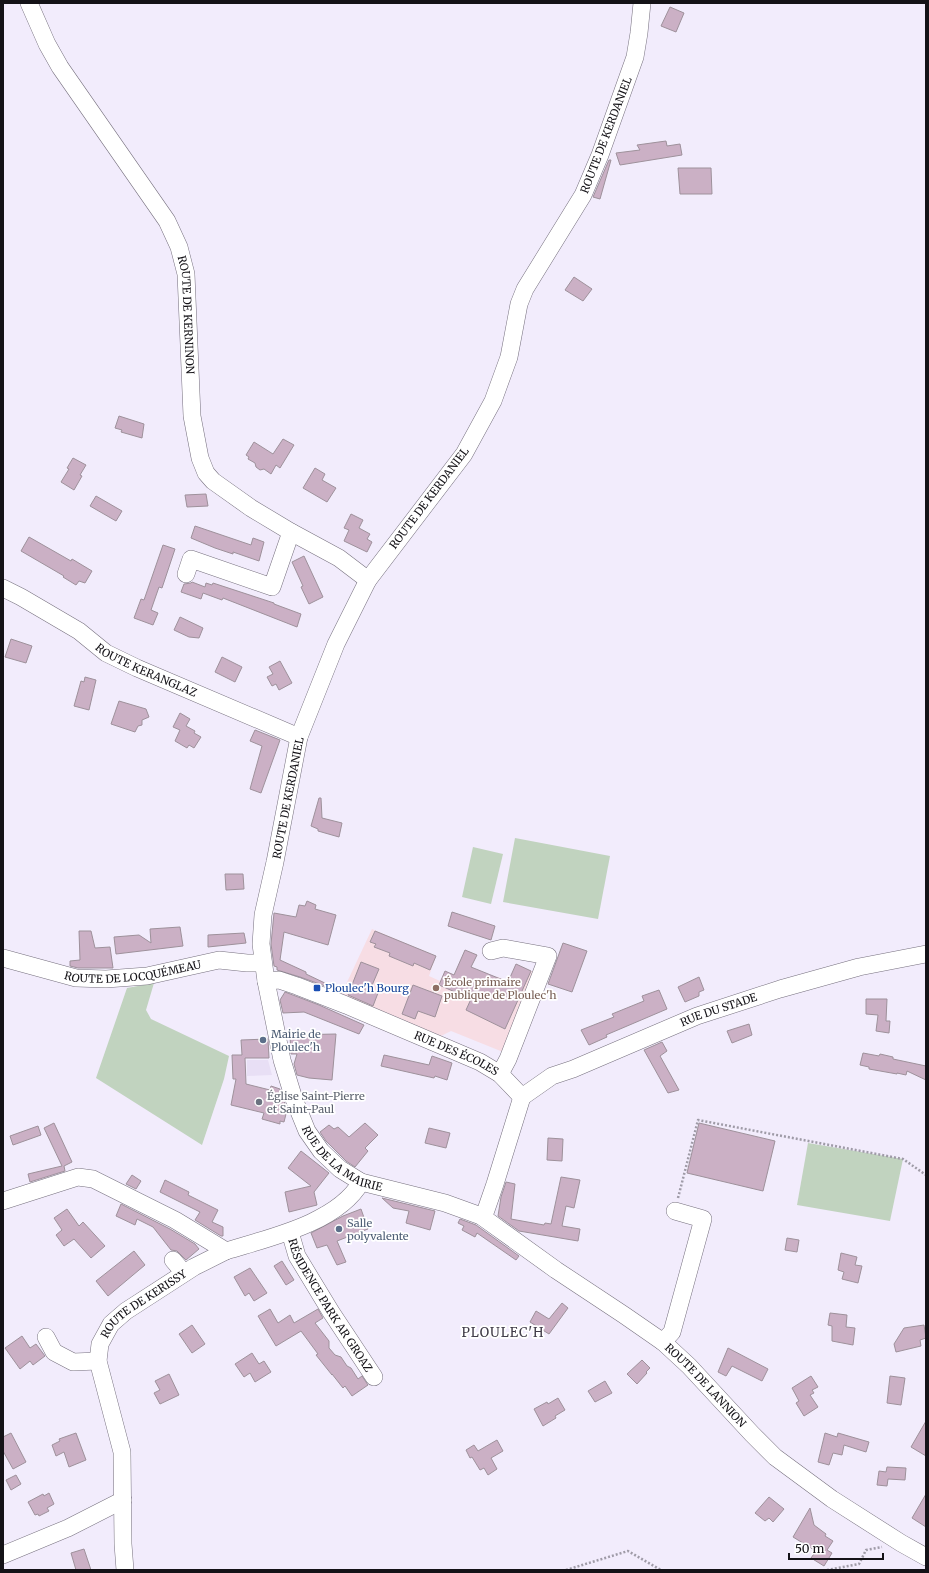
<svg xmlns="http://www.w3.org/2000/svg" width="929" height="1573" viewBox="0 0 929 1573" font-family="Merriweather,serif">
	<style>
		.built { fill: #e8dff5 }
		.education { fill: #f7dde4 }
		.green { fill: #c1d3bf }
		.building { fill: #cbb0c5; stroke: #9e919b }
		.lines { fill: none; stroke-linecap: round; stroke-linejoin: round }
		.minor-casing { stroke: #76707e; stroke-width: 18 }
		.path { stroke: #9f9ba7; stroke-width: 2.5; stroke-dasharray: 2 2; stroke-linecap: butt }
		.minor { stroke: #fff; stroke-width: 17 }
		.transit-dot { fill: #1a4fb4; stroke: #fff; stroke-width: 1.5 }
		.education-dot { fill: #8d6e63; stroke: #fff; stroke-width: 1.5 }
		.service-dot { fill: #5c6f8a; stroke: #fff; stroke-width: 1.5 }
		.worship-dot { fill: #6b7280; stroke: #fff; stroke-width: 1.5 }
		.labels { text-anchor: middle; stroke-width: 3.5; stroke-linejoin: round; paint-order: stroke }
		.street-label { font-size: 11px; fill: #141217; stroke: #fff }
		.education-label { font-size: 11px; fill: #785e54; stroke: #fff; text-anchor: start }
		.transit-label { font-size: 11px; fill: #164399; stroke: #fff; text-anchor: start }
		.service-label { font-size: 11px; fill: #4e5e75; stroke: #fff; text-anchor: start }
		.worship-label { font-size: 11px; fill: #5b616d; stroke: #fff; text-anchor: start }
		.quarter-label { font-size: 13px; letter-spacing: 1px; fill: #403b48; stroke: #fff }
	</style>
	<rect width="100%" height="100%" fill="#f2ecfc"/>
	<polygon class="built" points="247,1060 268,1060 272,1075 247,1076"/>
	<polygon class="education" points="372,929 436,956 429,976 440,981 445,971 454,975 465,950 477,955 468,974 498,977 508,982 516,964 531,971 536,971 503,1052 451,1031 441,1036 341,995"/>
	<g class="green">
		<polygon points="515,838 610,856 598,919 503,902"/>
		<polygon points="473,847 503,854 491,904 462,897"/>
		<polygon points="154,983 146,1010 151,1019 229,1056 224,1079 202,1145 96,1078 127,988"/>
		<polygon points="808,1143 903,1159 890,1221 797,1205"/>
	</g>
	<g class="building">
		<polygon points="670,7 684,13 676,32 661,26"/>
		<polygon points="666,141 667,146 680,144 682,155 620,165 616,153 640,150 637,145"/>
		<polygon points="609,160 611,160 600,199 593,197"/>
		<polygon points="678,168 711,168 712,194 680,194"/>
		<polygon points="574,277 592,289 583,301 565,290"/>
		<polygon points="119,416 144,424 142,438 121,432 122,430 115,428"/>
		<polygon points="283,439 294,445 280,468 276,465 271,474 264,469 260,470 256,467 255,463 248,459 249,457 246,455 254,442 273,454"/>
		<polygon points="73,458 86,465 80,475 82,476 74,490 61,482 69,469 67,468"/>
		<polygon points="315,468 325,474 322,480 336,488 327,502 303,488"/>
		<polygon points="206,494 208,506 187,507 185,495"/>
		<polygon points="96,496 122,511 116,521 90,506"/>
		<polygon points="351,514 363,520 359,528 370,534 367,539 372,542 367,552 344,541 349,530 344,528"/>
		<polygon points="195,526 251,545 253,538 264,542 259,561 233,552 233,554 215,548 191,538"/>
		<polygon points="29,537 71,561 72,559 92,571 85,583 79,581 76,585 63,577 64,576 21,551"/>
		<polygon points="163,545 175,549 162,588 159,587 151,610 158,613 153,625 134,618 141,599 144,600"/>
		<polygon points="304,556 323,597 309,604 301,587 303,586 292,562"/>
		<polygon points="192,582 205,587 206,583 212,585 213,583 274,603 274,604 301,614 297,627 223,598 222,600 203,593 201,599 181,592 184,584 191,583"/>
		<polygon points="180,617 203,628 199,638 189,637 174,630"/>
		<polygon points="11,639 32,646 26,663 5,657"/>
		<polygon points="222,657 242,667 235,682 215,672"/>
		<polygon points="280,661 292,683 279,690 276,684 272,686 267,677 273,674 269,667"/>
		<polygon points="85,677 96,680 89,710 74,706 81,681 84,682"/>
		<polygon points="119,701 146,709 149,717 142,720 142,725 138,726 135,732 111,724"/>
		<polygon points="180,713 190,719 186,726 195,731 194,733 201,737 194,748 189,745 187,748 175,741 180,730 173,727"/>
		<polygon points="255,730 280,740 261,793 250,789 262,746 250,741"/>
		<polygon points="319,798 321,798 322,818 342,823 339,837 318,831 318,829 311,826"/>
		<polygon points="225,874 243,874 244,889 226,890"/>
		<polygon points="307,901 316,905 315,909 336,915 328,945 284,932 280,960 306,972 306,974 329,985 328,987 300,977 277,970 277,967 274,966 271,944 274,913 296,917 299,905 305,906"/>
		<polygon points="452,912 495,926 491,940 448,926"/>
		<polygon points="180,927 183,946 116,954 114,937 139,935 151,943 150,929"/>
		<polygon points="79,931 91,931 95,948 110,947 113,968 78,968 70,966 70,961 80,960"/>
		<polygon points="375,931 436,956 430,970 414,963 413,966 389,956 390,953 374,947 376,944 370,942"/>
		<polygon points="244,933 246,943 208,947 208,935"/>
		<polygon points="563,943 587,951 572,992 548,984"/>
		<polygon points="465,950 477,955 471,967 508,982 516,964 531,971 505,1029 466,1010 471,999 439,985 445,971 454,975"/>
		<polygon points="361,962 379,969 370,990 378,993 373,1006 348,995"/>
		<polygon points="699,977 704,990 699,992 699,996 685,1002 678,987"/>
		<polygon points="413,985 442,996 435,1017 418,1011 415,1019 402,1014"/>
		<polygon points="659,990 667,1009 606,1035 607,1037 589,1045 581,1030 614,1017 612,1014 644,1001 642,996"/>
		<polygon points="285,992 319,1005 364,1025 359,1034 304,1012 283,1013 280,1000"/>
		<polygon points="866,999 887,999 886,1021 890,1021 889,1033 876,1031 878,1015 866,1014"/>
		<polygon points="749,1024 752,1035 732,1043 727,1031"/>
		<polygon points="336,1034 332,1080 309,1078 297,1075 294,1064 297,1054 291,1054 290,1035"/>
		<polygon points="268,1039 269,1058 245,1058 246,1084 270,1090 271,1086 280,1089 281,1096 283,1098 285,1104 284,1113 286,1114 284,1122 280,1121 280,1124 262,1119 264,1113 231,1105 236,1079 233,1079 232,1055 242,1055 241,1040"/>
		<polygon points="662,1042 667,1051 660,1056 679,1090 668,1093 644,1050"/>
		<polygon points="863,1053 879,1056 880,1054 893,1057 893,1059 926,1066 926,1080 907,1071 906,1075 897,1073 897,1074 869,1069 869,1067 860,1065"/>
		<polygon points="384,1055 429,1065 432,1056 452,1063 447,1080 435,1076 434,1078 381,1066"/>
		<polygon points="54,1123 72,1162 64,1166 65,1171 30,1182 28,1174 62,1166 44,1128"/>
		<polygon points="365,1123 378,1135 365,1148 368,1151 355,1167 346,1161 326,1141 320,1132 329,1125 334,1129 338,1127 349,1137"/>
		<polygon points="699,1123 775,1141 763,1191 687,1173"/>
		<polygon points="38,1126 41,1135 13,1145 10,1136"/>
		<polygon points="429,1128 450,1133 446,1148 425,1143"/>
		<polygon points="548,1138 563,1139 562,1161 547,1160"/>
		<polygon points="301,1151 329,1173 314,1192 317,1205 289,1212 285,1192 311,1186 288,1168"/>
		<polygon points="132,1175 141,1181 136,1189 126,1184"/>
		<polygon points="561,1177 580,1180 574,1208 566,1206 562,1226 580,1229 578,1241 519,1231 498,1216 501,1197 506,1182 515,1184 511,1219 544,1225 545,1223 551,1224"/>
		<polygon points="165,1180 189,1192 188,1195 218,1210 212,1222 223,1227 223,1236 221,1236 195,1220 200,1212 160,1192"/>
		<polygon points="382,1198 435,1211 430,1230 406,1223 409,1211 393,1208"/>
		<polygon points="121,1204 170,1229 195,1244 199,1249 186,1260 177,1251 171,1250 153,1227 137,1219 135,1225 116,1216"/>
		<polygon points="67,1209 79,1226 83,1222 105,1246 91,1258 74,1239 64,1246 56,1235 62,1230 54,1218"/>
		<polygon points="361,1209 368,1229 337,1241 346,1262 337,1265 327,1245 317,1248 311,1233 343,1216"/>
		<polygon points="460,1219 476,1225 519,1256 516,1260 477,1233 475,1237 462,1230 464,1226 458,1223"/>
		<polygon points="787,1238 799,1240 797,1252 785,1250"/>
		<polygon points="134,1251 145,1265 108,1296 96,1281"/>
		<polygon points="841,1253 857,1257 855,1265 862,1266 858,1283 842,1279 844,1272 838,1270"/>
		<polygon points="282,1261 294,1280 286,1285 274,1266"/>
		<polygon points="250,1268 267,1293 254,1301 249,1293 245,1296 234,1277"/>
		<polygon points="562,1303 568,1308 549,1334 530,1322 536,1311 549,1319"/>
		<polygon points="270,1309 278,1323 290,1315 294,1323 318,1309 323,1318 315,1323 329,1341 329,1348 335,1355 341,1357 347,1366 351,1368 358,1379 362,1376 368,1385 352,1396 345,1386 343,1388 332,1374 332,1375 316,1355 318,1354 301,1331 276,1346 258,1316"/>
		<polygon points="830,1313 847,1315 846,1327 855,1328 853,1345 832,1341 832,1326 828,1325"/>
		<polygon points="192,1325 205,1344 192,1353 179,1334"/>
		<polygon points="924,1325 926,1338 920,1340 921,1346 896,1352 894,1344 904,1328"/>
		<polygon points="22,1336 30,1348 36,1344 45,1356 33,1365 30,1361 20,1369 5,1348"/>
		<polygon points="728,1348 768,1369 762,1381 732,1366 726,1376 718,1372"/>
		<polygon points="252,1353 259,1364 264,1361 271,1372 255,1382 250,1373 244,1377 235,1364"/>
		<polygon points="642,1360 650,1368 646,1372 647,1373 637,1384 627,1374"/>
		<polygon points="169,1374 179,1395 160,1404 154,1393 160,1390 155,1381"/>
		<polygon points="811,1376 818,1387 812,1390 814,1393 810,1395 818,1407 804,1416 796,1403 799,1401 792,1388"/>
		<polygon points="890,1376 905,1378 901,1405 887,1403"/>
		<polygon points="605,1381 612,1393 595,1402 588,1391"/>
		<polygon points="558,1398 565,1410 555,1416 556,1418 543,1426 534,1409 547,1402 548,1404"/>
		<polygon points="926,1421 926,1456 911,1447"/>
		<polygon points="11,1433 26,1462 13,1469 3,1451 3,1437"/>
		<polygon points="76,1433 86,1460 69,1467 64,1452 56,1456 52,1445 60,1441 59,1439"/>
		<polygon points="825,1433 837,1437 838,1433 869,1442 866,1452 844,1445 842,1455 833,1453 829,1465 818,1462"/>
		<polygon points="497,1440 503,1451 491,1458 497,1469 488,1475 484,1468 480,1470 472,1457 470,1458 466,1450 474,1445 478,1451"/>
		<polygon points="887,1467 906,1468 905,1480 888,1479 887,1486 877,1485 879,1471 886,1472"/>
		<polygon points="16,1475 21,1484 11,1490 6,1480"/>
		<polygon points="49,1493 54,1504 47,1508 49,1511 39,1516 38,1514 35,1515 28,1502 43,1494 44,1496"/>
		<polygon points="926,1494 926,1527 912,1518"/>
		<polygon points="769,1497 784,1509 773,1522 769,1518 765,1521 755,1513"/>
		<polygon points="810,1508 814,1525 826,1534 825,1536 833,1541 827,1550 832,1553 824,1566 811,1558 816,1551 793,1537"/>
		<polygon points="84,1549 91,1570 76,1570 71,1553"/>
	</g>
	<g class="lines">
		<g class="minor-casing">
			<g id="minor">
				<path id="s1" d="M29,3l18,41 13,23 107,154 12,26 7,27 6,142 8,42 6,15 7,8 38,27 40,24 48,26 29,22"/>
				<path id="s2" d="M642,3l-3,30 -4,24 -35,98 -17,40 -58,94 -6,15 -10,53 -16,44 -29,53 -96,126 -32,64 -37,93 -24,125 -12,53 -2,29 5,37 16,79 12,39 13,32 14,20 19,18 21,13 84,21 36,13 75,54 68,45 39,27 26,24 63,68 23,23 57,42 69,44 25,14"/>
				<polyline points="186,574 191,559 272,587 291,532"/>
				<path id="s3" d="M3,588l18,9 58,34 27,22 31,15 162,69"/>
				<polyline points="491,951 503,948 548,956 508,1059 500,1074"/>
				<path id="s4" d="M3,958l73,20 30,1 41,-3 72,-16 28,3h16"/>
				<path id="s5" d="M266,981l13,-1 18,6 49,19 134,57 20,12 22,23"/>
				<path id="s6" d="M522,1097l30,-21 21,-7 124,-53 83,-27 79,-22 67,-13"/>
				<path d="M3,1201l75,-24 15,2 82,41 51,31c42,-13 112,-28 135,-69"/>
				<polyline points="481,1216 486,1210 495,1184 522,1097"/>
				<path id="s7" d="M290,1232l7,24 34,56 43,65"/>
				<polyline points="173,1260 184,1273"/>
				<polyline points="46,1337 54,1352 73,1362 98,1361"/>
				<polyline points="663,1342 672,1332 703,1219 675,1211"/>
				<polyline points="3,1555 68,1528 123,1500"/>
				<path id="s8" d="M125,1570l-2,-26 -1,-92 -24,-91 2,-17 11,-20 15,-13 68,-44 32,-16"/>
			</g>
		</g>
		<g class="path">
			<polyline points="678,1198 698,1120 903,1159 926,1175"/>
			<polyline points="566,1570 628,1551 661,1570"/>
			<polyline points="827,1570 859,1564 866,1550 882,1547"/>
		</g>
		<use href="#minor" class="minor"/>
	</g>
	<rect class="transit-dot" x="313" y="984" width="8" height="8" rx="2"/>
	<circle class="education-dot" cx="436" cy="988" r="4"/>
	<g class="service-dot">
		<circle cx="263" cy="1040" r="4"/>
		<circle cx="339" cy="1229" r="4"/>
	</g>
	<circle class="worship-dot" cx="259" cy="1102" r="4"/>
	<g class="labels">
		<g class="street-label">
			<text transform="translate(606 135) rotate(-69)" y="4">ROUTE DE KERDANIEL</text>
			<text dy="4" stroke="none"><textPath href="#s1" startOffset="356">ROUTE DE KERNINON</textPath></text>
			<text transform="translate(429 498) rotate(-53)" y="4">ROUTE DE KERDANIEL</text>
			<text dy="4" stroke="none"><textPath href="#s3" startOffset="166">ROUTE KERANGLAZ</textPath></text>
			<text transform="translate(288 798) rotate(-79)" y="4">ROUTE DE KERDANIEL</text>
			<text dy="4" stroke="none"><textPath href="#s4" startOffset="133">ROUTE DE LOCQUÉMEAU</textPath></text>
			<text dy="4" stroke="none"><textPath href="#s6" startOffset="216">RUE DU STADE</textPath></text>
			<text dy="4" stroke="none"><textPath href="#s5" startOffset="205">RUE DES ÉCOLES</textPath></text>
			<text dy="4" stroke="none"><textPath href="#s2" startOffset="1270">RUE DE LA MAIRIE</textPath></text>
			<text dy="4" stroke="none"><textPath href="#s7" startOffset="84">RÉSIDENCE PARK AR GROAZ</textPath></text>
			<text dy="4" stroke="none"><textPath href="#s8" startOffset="290">ROUTE DE KERISSY</textPath></text>
			<text dy="4" stroke="none"><textPath href="#s2" startOffset="1706">ROUTE DE LANNION</textPath></text>
		</g>
		<g class="education-label">
			<text x="444" y="986">École primaire<tspan x="444" dy="13">publique de Ploulec'h</tspan></text>
		</g>
		<g class="transit-label">
			<text x="325" y="992">Ploulec'h Bourg</text>
		</g>
		<g class="service-label">
			<text x="271" y="1038">Mairie de<tspan x="271" dy="13">Ploulec'h</tspan></text>
			<text x="347" y="1227">Salle<tspan x="347" dy="13">polyvalente</tspan></text>
		</g>
		<g class="worship-label">
			<text x="267" y="1100">Église Saint-Pierre<tspan x="267" dy="13">et Saint-Paul</tspan></text>
		</g>
		<g class="quarter-label">
			<text x="503" y="1337">PLOULEC'H</text>
		</g>
	</g>
	<rect width="929" height="1573" fill="none" stroke="#141217" stroke-width="8"/>
	<path d="M789 1553v6h94v-6" fill="none" stroke="#141217" stroke-width="2"/>
	<text x="795" y="1553" font-size="12" fill="#141217" stroke="#ffffff" stroke-width="3" paint-order="stroke">50 m</text>
</svg>
